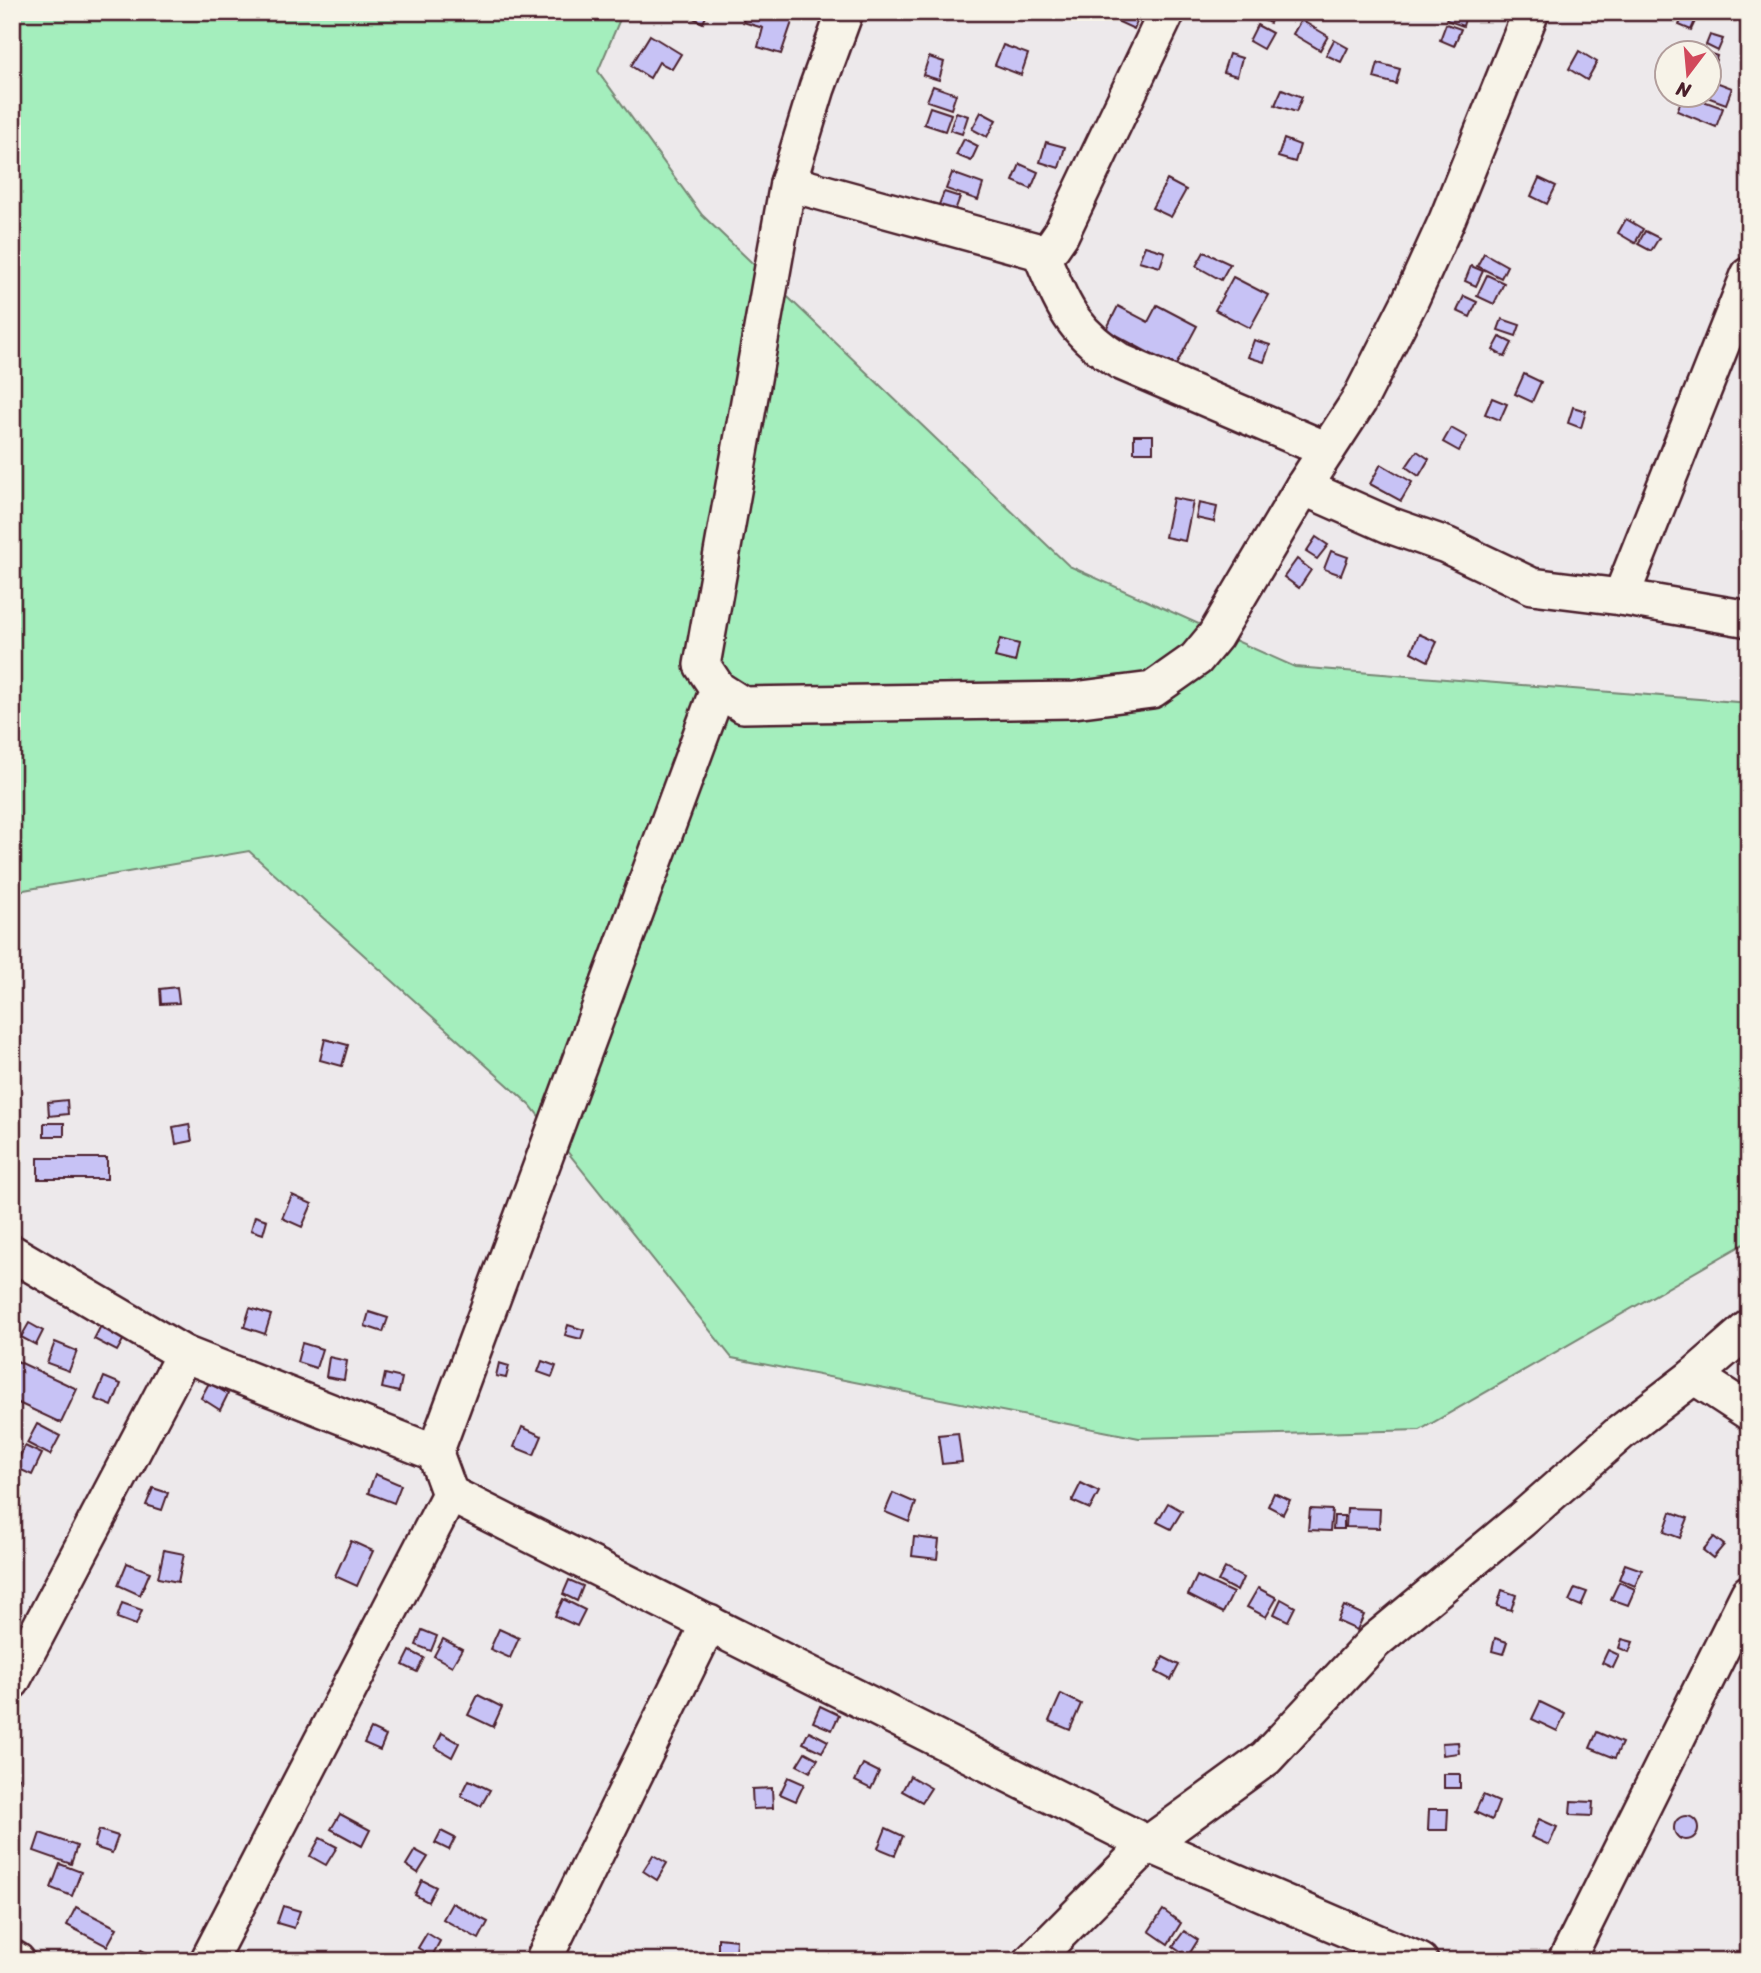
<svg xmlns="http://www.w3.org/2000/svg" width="1761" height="1973" viewBox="0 0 1761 1973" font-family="Sriracha,sans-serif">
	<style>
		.green { fill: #a4eebd; stroke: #778674; stroke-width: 2 }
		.building { fill: #c7c2f5; stroke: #4a1f2b; stroke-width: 2 }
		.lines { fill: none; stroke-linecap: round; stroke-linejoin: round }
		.street-casing { stroke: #4a1f2b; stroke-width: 40 }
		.street { stroke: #f7f3e8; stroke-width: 35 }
	</style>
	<rect width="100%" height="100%" fill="#ede9eb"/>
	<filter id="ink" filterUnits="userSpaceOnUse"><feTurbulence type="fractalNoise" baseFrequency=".0143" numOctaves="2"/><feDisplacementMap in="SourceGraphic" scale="14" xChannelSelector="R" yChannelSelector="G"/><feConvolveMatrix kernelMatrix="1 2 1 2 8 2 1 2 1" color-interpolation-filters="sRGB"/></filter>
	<g filter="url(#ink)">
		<polygon class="green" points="12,12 623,12 598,71 702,215 1069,566 1295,667 1749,703 1749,1241 1420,1430 1139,1438 732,1358 530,1105 249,851 12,892"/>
		<g class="building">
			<polygon points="682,12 708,12 703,23"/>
			<polygon points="746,12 783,12 794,16 781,54 758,47 763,28 743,22"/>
			<polygon points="1124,12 1141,12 1134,29 1119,22"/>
			<polygon points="1257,12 1275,12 1270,23 1255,17"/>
			<polygon points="1449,12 1467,12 1463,26 1446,20"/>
			<polygon points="1684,14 1696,19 1691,30 1679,25"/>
			<polygon points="1301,20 1328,36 1320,50 1293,34"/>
			<polygon points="1446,24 1461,29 1454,46 1440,40"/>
			<polygon points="1257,25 1272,33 1263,49 1249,41"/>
			<polygon points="650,35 681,54 672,69 659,62 650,78 631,66"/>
			<polygon points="1710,35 1723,39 1718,51 1706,45"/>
			<polygon points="1334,40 1348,48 1341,62 1326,55"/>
			<polygon points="1003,45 1028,54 1021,75 995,65"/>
			<polygon points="1579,51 1597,62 1587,80 1569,69"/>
			<polygon points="1708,53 1717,56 1712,73 1708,71"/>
			<polygon points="1229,54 1242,58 1237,76 1223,72"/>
			<polygon points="929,57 944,62 939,80 923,75"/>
			<polygon points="1378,63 1400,69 1396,84 1374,78"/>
			<polygon points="1708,79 1732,88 1726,104 1699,94 1708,94"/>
			<polygon points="933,86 956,94 951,109 927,101"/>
			<polygon points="1282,89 1302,97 1296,112 1275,105"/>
			<polygon points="1684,94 1723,108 1716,127 1677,111"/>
			<polygon points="930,107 951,114 945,131 924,124"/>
			<polygon points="956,112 968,116 962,134 950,130"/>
			<polygon points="981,112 996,120 987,137 972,129"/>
			<polygon points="964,139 978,146 971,161 956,155"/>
			<polygon points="1284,139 1300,145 1295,162 1278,157"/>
			<polygon points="1046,142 1065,147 1059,168 1040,162"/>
			<polygon points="1020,164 1038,172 1031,189 1013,181"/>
			<polygon points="952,173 983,184 978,200 946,189"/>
			<polygon points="1539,178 1556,186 1547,204 1531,196"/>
			<polygon points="1167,180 1186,190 1171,217 1152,208"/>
			<polygon points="944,192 960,197 953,216 937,210"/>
			<polygon points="1626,219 1643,229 1635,243 1618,233"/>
			<polygon points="1645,231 1659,238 1651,251 1638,244"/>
			<polygon points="1145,246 1165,252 1160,267 1139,261"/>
			<polygon points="1204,252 1230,264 1221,280 1196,266"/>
			<polygon points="1484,253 1507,266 1501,278 1477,266"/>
			<polygon points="1471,266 1483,271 1476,286 1465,281"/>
			<polygon points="1487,275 1504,283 1494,304 1477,296"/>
			<polygon points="1233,277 1268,295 1250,328 1215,310"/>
			<polygon points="1464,296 1477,302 1470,317 1457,311"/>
			<polygon points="1157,305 1197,326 1175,367 1106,330 1118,306 1148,322"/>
			<polygon points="1502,319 1520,325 1516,336 1498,330"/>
			<polygon points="1500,337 1512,343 1505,357 1493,350"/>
			<polygon points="1254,340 1270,345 1264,362 1248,357"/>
			<polygon points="1524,374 1541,382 1532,402 1515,394"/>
			<polygon points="1492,398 1507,404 1500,420 1485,414"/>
			<polygon points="1573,407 1586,411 1581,428 1568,423"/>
			<polygon points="1451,428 1467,437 1459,451 1443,442"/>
			<rect x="1134" y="435" width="19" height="17"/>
			<polygon points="1417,451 1429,459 1419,476 1406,467"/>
			<polygon points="1381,464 1412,482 1401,501 1370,484"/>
			<polygon points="1173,498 1193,502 1185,541 1165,537"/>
			<polygon points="1199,503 1217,507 1214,522 1196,518"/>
			<polygon points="1316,537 1328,545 1317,559 1306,552"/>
			<polygon points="1331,551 1348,557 1341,575 1324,569"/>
			<polygon points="1297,559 1311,570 1299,588 1284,577"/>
			<polygon points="1419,634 1437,642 1428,661 1411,652"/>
			<polygon points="1000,639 1019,644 1015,662 995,657"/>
			<polygon points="177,987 179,1003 161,1004 160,989"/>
			<polygon points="325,1039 348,1045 342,1066 320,1060"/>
			<polygon points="67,1100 68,1114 49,1116 48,1102"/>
			<rect x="44" y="1123" width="20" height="13"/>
			<polygon points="189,1124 192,1141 176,1144 173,1127"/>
			<rect x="38" y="1158" width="69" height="21"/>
			<polygon points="292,1195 312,1204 302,1227 282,1218"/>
			<polygon points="255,1216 267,1220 263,1234 251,1230"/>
			<polygon points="250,1308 271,1315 265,1334 244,1327"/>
			<polygon points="369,1312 388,1318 383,1332 365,1326"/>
			<polygon points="103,1322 126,1335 117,1351 94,1339"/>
			<polygon points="29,1323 43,1331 36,1345 21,1337"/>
			<polygon points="568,1325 584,1330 581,1339 565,1335"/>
			<polygon points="55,1342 77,1351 69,1371 47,1363"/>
			<polygon points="302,1343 322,1349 316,1368 297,1362"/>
			<polygon points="329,1357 347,1361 344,1380 326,1377"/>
			<polygon points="17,1361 77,1389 61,1423 12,1400 12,1370"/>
			<polygon points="542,1361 556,1366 552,1377 538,1372"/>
			<polygon points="499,1363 509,1366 506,1378 496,1376"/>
			<polygon points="385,1374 402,1378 399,1392 382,1388"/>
			<polygon points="104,1377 121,1384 112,1406 95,1399"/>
			<polygon points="209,1383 228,1394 220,1410 201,1398"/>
			<polygon points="37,1424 60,1436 50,1455 27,1443"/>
			<polygon points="522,1427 542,1436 534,1455 514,1447"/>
			<polygon points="958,1433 962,1462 942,1464 938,1435"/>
			<polygon points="25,1446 42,1454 32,1475 15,1467"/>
			<polygon points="375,1474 401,1485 394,1503 368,1493"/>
			<polygon points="1081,1483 1099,1492 1090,1509 1072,1501"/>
			<polygon points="153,1488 168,1493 162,1510 146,1505"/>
			<polygon points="893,1493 916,1503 909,1522 885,1512"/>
			<polygon points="1274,1493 1290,1500 1283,1514 1268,1506"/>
			<polygon points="1168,1503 1182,1511 1171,1529 1157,1522"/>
			<polygon points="1347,1508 1380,1509 1379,1528 1346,1527"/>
			<polygon points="1310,1509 1332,1510 1330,1531 1308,1530"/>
			<polygon points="1671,1512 1688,1518 1680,1538 1664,1532"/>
			<polygon points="1334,1516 1344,1516 1344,1529 1333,1529"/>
			<polygon points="914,1537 939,1540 937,1559 912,1556"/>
			<polygon points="1714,1537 1724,1545 1713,1558 1703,1550"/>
			<polygon points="351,1541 373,1551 357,1586 335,1576"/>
			<polygon points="164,1550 184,1554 178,1582 158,1578"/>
			<polygon points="127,1563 150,1572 140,1595 118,1585"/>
			<polygon points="1625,1564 1642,1570 1635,1586 1619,1579"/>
			<polygon points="1225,1568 1243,1578 1237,1591 1218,1581"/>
			<polygon points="1197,1576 1233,1593 1223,1613 1188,1595"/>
			<polygon points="569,1580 583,1586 577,1601 563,1594"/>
			<polygon points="1619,1582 1635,1589 1628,1605 1611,1599"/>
			<polygon points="1258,1588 1277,1598 1266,1617 1247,1607"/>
			<polygon points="1575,1588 1587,1592 1581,1606 1569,1601"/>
			<polygon points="1502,1590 1516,1595 1511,1610 1497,1606"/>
			<polygon points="563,1599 585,1610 577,1626 555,1616"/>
			<polygon points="1281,1599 1295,1607 1288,1621 1274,1614"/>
			<polygon points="122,1603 142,1610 136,1625 117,1618"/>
			<polygon points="1344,1606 1364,1615 1357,1630 1337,1621"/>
			<polygon points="499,1629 519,1638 510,1658 490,1649"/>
			<polygon points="422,1630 437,1636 431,1651 416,1645"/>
			<polygon points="1495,1638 1507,1642 1503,1654 1492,1651"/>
			<polygon points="443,1639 462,1649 452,1666 434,1656"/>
			<polygon points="1622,1639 1633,1642 1629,1652 1619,1648"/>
			<polygon points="1608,1650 1619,1655 1613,1668 1602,1663"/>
			<polygon points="410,1651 424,1658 417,1672 403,1665"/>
			<polygon points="1163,1657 1179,1665 1171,1680 1156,1672"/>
			<polygon points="1061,1694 1081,1704 1070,1730 1049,1721"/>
			<polygon points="478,1695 502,1707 493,1727 468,1715"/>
			<polygon points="1540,1702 1565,1714 1557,1731 1532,1719"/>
			<polygon points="820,1706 839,1715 832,1730 813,1722"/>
			<polygon points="371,1729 386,1736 380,1750 364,1743"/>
			<polygon points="809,1731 828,1741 822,1752 803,1743"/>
			<polygon points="1597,1732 1622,1743 1615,1758 1590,1748"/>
			<polygon points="442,1733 459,1743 452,1757 435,1747"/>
			<polygon points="1458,1742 1459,1753 1443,1755 1442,1743"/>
			<polygon points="805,1752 818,1759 810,1772 797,1765"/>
			<polygon points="863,1764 879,1772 871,1789 855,1781"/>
			<rect x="1444" y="1774" width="16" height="14"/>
			<polygon points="12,1776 19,1778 12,1803"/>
			<polygon points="910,1776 931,1788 922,1802 902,1791"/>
			<polygon points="788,1777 804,1784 796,1801 780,1794"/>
			<polygon points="469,1780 490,1790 481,1806 461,1796"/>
			<polygon points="772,1788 773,1808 753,1809 752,1789"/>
			<polygon points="1483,1795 1499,1802 1492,1820 1475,1812"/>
			<polygon points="1571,1801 1593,1802 1592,1816 1570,1815"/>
			<polygon points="1429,1809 1448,1809 1447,1830 1428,1830"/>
			<polygon points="340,1814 370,1830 362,1846 331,1829"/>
			<circle cx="1686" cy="1828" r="12"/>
			<polygon points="1539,1819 1557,1827 1549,1845 1531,1837"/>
			<polygon points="886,1828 903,1836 895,1855 878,1848"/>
			<polygon points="99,1830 118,1836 112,1853 94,1847"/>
			<polygon points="441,1831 455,1838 449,1850 435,1843"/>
			<polygon points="40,1833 77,1846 71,1864 34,1851"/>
			<polygon points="320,1838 337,1847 326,1865 310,1856"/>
			<polygon points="415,1850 428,1857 418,1873 406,1865"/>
			<polygon points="653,1855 667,1863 657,1880 643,1871"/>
			<polygon points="60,1864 81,1872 72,1896 51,1888"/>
			<polygon points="422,1880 436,1887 428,1902 415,1895"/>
			<polygon points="452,1903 488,1922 479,1939 443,1919"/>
			<polygon points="283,1906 300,1911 294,1928 277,1923"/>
			<polygon points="76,1907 117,1928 107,1946 67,1925"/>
			<polygon points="1163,1910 1181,1923 1168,1944 1149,1931"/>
			<polygon points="1184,1931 1198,1940 1188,1956 1173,1946"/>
			<polygon points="427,1933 440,1941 432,1956 418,1948"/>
			<polygon points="718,1938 736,1940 735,1958 718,1957"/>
			<polygon points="141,1950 159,1959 158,1961 135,1961"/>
			<polygon points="449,1954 464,1961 446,1961"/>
		</g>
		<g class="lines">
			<g class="street-casing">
				<g id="street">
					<polyline points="845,12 817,88 788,183 702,665 718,689 743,705 1074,700 1152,690 1196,659 1215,636 1303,487 1359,401 1411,299 1447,220 1531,12"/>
					<polyline points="788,183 1040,252 1052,247 1061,234 1167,12"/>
					<path d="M1040,252c23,52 30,79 81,110l206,88"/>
					<polyline points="1303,487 1389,525 1446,545 1532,586 1621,597 1749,619"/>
					<polyline points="1621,597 1749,275"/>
					<polyline points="12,1253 184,1354 435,1453 450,1494 1148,1844 1420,1961"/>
					<polyline points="1694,1376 1749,1412"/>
					<polyline points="435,1453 718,689"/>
					<polyline points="12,1681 184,1354"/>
					<polyline points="12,1958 17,1961"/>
					<polyline points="208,1961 450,1494"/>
					<polyline points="543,1961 709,1623"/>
					<polyline points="1032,1961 1148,1844 1266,1758 1374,1642 1521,1520 1620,1433 1694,1376 1749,1328"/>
					<polyline points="1566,1961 1749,1593"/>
				</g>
			</g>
			<use href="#street" class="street"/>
		</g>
	</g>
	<rect width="1761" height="1973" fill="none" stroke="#f7f3e8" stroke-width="42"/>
	<rect x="21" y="21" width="1719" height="1931" fill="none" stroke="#4a1f2b" stroke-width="2.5" filter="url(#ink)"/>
	<g transform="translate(1688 74) rotate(196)"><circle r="33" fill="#f7f3e8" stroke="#b29e9c" stroke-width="2"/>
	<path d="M0-5L12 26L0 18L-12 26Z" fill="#d1495b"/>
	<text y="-10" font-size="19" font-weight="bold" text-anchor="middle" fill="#4a1f2b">N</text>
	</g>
</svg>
